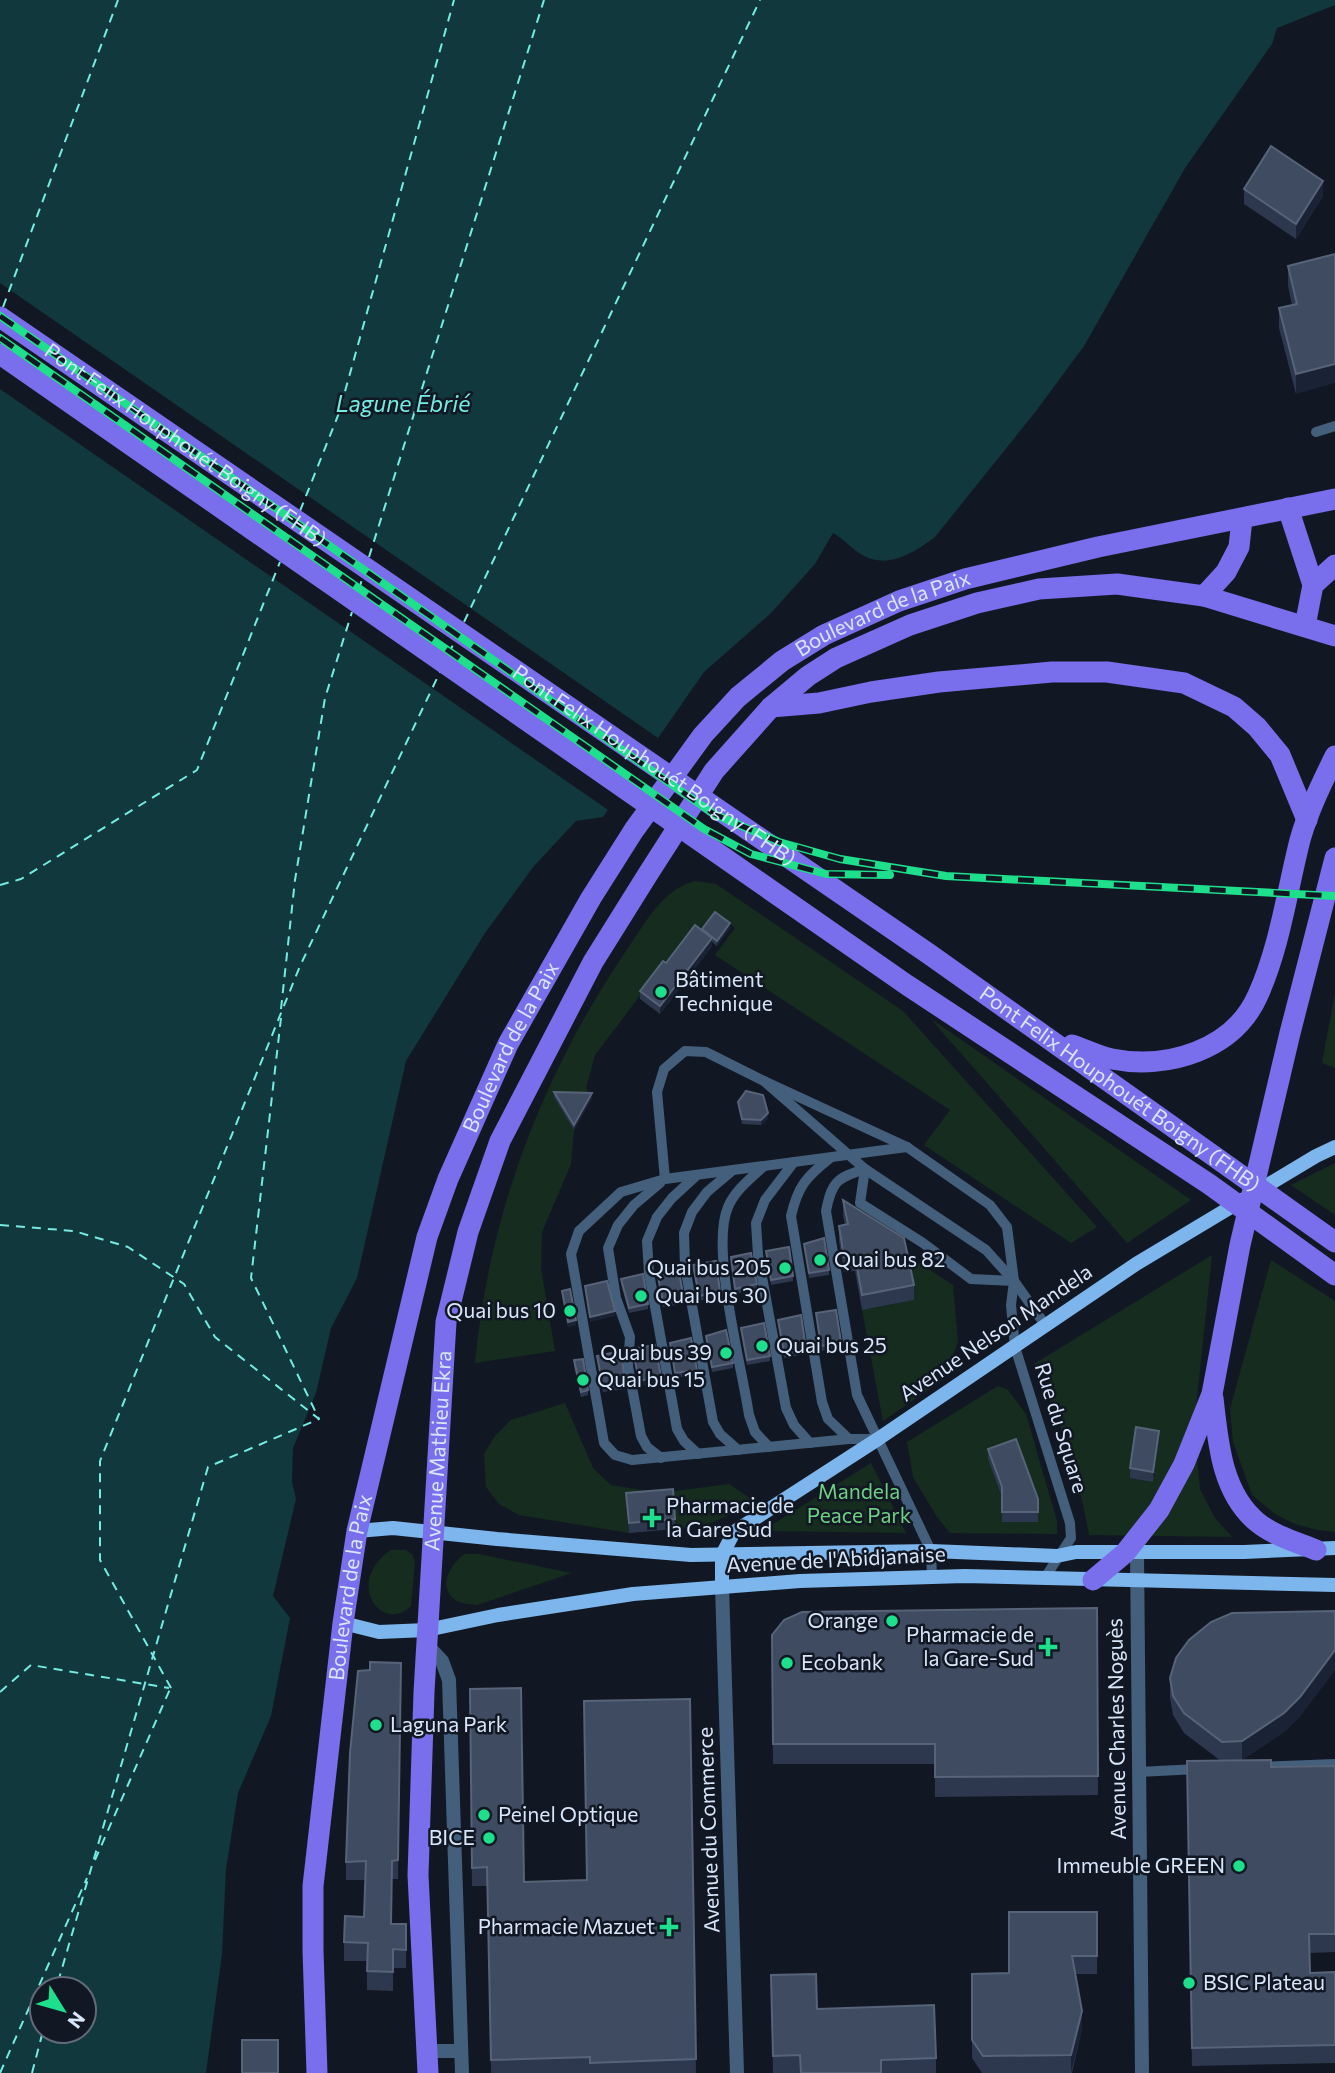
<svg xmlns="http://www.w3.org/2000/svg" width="1335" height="2073" viewBox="0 0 1335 2073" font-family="Commissioner,sans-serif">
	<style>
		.green { fill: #152c1f }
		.water { fill: #11383c; fill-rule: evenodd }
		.pier { fill: #121823 }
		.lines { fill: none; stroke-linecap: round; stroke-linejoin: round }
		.ferry { stroke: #74ece3; stroke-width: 2; stroke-dasharray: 9 7; stroke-linecap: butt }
		.lane { stroke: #435f7c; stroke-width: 10 }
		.street { stroke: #435f7c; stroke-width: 14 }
		.secondary { stroke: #7cb6ed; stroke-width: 14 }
		.primary { stroke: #796eeb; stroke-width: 21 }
		.rail-casing { stroke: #1ee08c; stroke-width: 8 }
		.rail { stroke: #121823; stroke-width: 5; stroke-dasharray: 16; stroke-linecap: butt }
		.wall { fill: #2d384e }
		.shaded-wall { fill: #1a2335 }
		.building { fill: #3f4b60; stroke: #576378; stroke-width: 2 }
		.poi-dot { fill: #1ee08c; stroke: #121823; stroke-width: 2.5 }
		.labels { text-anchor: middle; stroke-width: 5; stroke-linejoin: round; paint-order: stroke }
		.street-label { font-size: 21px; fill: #d8e6fa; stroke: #121823 }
		.poi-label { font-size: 21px; fill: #d8e6fa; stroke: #121823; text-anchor: start }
		.park-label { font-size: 21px; fill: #6ed083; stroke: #121823 }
		.water-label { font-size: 23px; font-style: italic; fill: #74ece3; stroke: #121823 }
	</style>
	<rect width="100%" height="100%" fill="#121823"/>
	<g class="green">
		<path d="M695,881l21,3 187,127 194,216 -26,16 -147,-98 26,-35 -235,-155 20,-27 -21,-16 -15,20 -7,-5 -97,128 -9,33 6,10 -37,-1 19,33 -3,34 -29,68 -1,36 14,83 -80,12c14,-149 67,-288 151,-412 19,-27 35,-61 69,-70z"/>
		<polygon points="1335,993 1335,1068 1322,1063"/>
		<polygon points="930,1018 1191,1200 1127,1243"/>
		<polygon points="1335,1163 1335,1215 1291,1185"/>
		<polygon points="904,1253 953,1285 958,1342 944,1379 883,1421 862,1310 913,1300"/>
		<path d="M1212,1255l-18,172 6,62 15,29 17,19 -143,-2c-10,-60 -29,-116 -55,-171z"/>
		<polygon points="1271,1260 1335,1301 1335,1532 1317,1530 1295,1524 1275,1514 1252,1495 1233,1442 1230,1409"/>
		<polygon points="998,1386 1008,1390 1026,1414 1057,1521 1057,1534 950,1533 937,1517 913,1477 907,1442"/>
		<polygon points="565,1403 593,1468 611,1485 660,1493 729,1484 757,1503 711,1523 675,1529 626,1504 629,1533 519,1515 499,1504 486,1487 484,1454 495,1436 511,1420"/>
		<polygon points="871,1463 906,1533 762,1531"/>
		<path d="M391,1550h14l7,4 3,8 -4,44c-30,29 -67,-25 -20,-56z"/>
		<path d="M465,1554h13l94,19 -95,32c-7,-1 -17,-1 -23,-6 -17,-13 -2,-37 11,-45z"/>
	</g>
	<path class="water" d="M0,0h1335v5l-58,23 -5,16 -87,124 -101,178 -48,65 -101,126c-20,15 -46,32 -71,19 -11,-6 -20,-17 -31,-23l-18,31 -44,49 -67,59 -101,145 -27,4 -42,45 -49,67 -79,128 -49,217 -26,50 -15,65 -23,55 -1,34 4,17 -23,97 17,22 -19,98 -33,77 -12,76 -4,85 -16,119h-206zM42,1989h42v42h-42z"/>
	<polygon class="pier" points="0,283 661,740 611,812 0,389"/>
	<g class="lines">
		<g class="ferry">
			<polyline points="3,307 118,0"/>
			<polyline points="300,511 339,413 454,0"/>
			<polyline points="287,544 293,530"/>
			<polyline points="369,557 544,0"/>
			<polyline points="359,590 362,579"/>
			<polyline points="464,622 760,0"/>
			<polyline points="449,654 455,640"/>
			<polyline points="0,885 21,879 197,770 280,562"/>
			<polyline points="281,1009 295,880 325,698 352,612"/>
			<polyline points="281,1018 251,1278 319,1419"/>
			<polyline points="0,1225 74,1231 128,1247 184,1284 215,1337 319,1419 208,1467 56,1989"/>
			<polyline points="171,1688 100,1560 100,1461 300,966 440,672"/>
			<polyline points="0,1692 31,1665 169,1688"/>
			<polyline points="95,1860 170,1689"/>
			<polyline points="0,2073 87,1878"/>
			<polyline points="32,2073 43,2031"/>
		</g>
		<g class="lane">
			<polyline points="1316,432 1335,426"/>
			<polyline points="764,1081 907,1147 990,1205 1007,1227 1014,1281 1011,1305 1015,1347 1070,1523 1071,1538 1044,1579"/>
			<path d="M830,1158c-24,19 -32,28 -39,58l31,186 6,17 21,20"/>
			<polyline points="794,1162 765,1200 756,1223 758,1255 786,1408 794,1425 810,1443"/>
			<path d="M764,1166c-13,12 -29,24 -36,41 -18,41 14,160 21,208l6,17 14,15"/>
			<path d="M865,1169c-28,9 -33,12 -39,42l31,184 74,156 1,26"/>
			<polyline points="865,1169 860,1203 923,1243 971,1279 1014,1281"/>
			<polyline points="733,1170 707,1192 692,1212 684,1233 685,1267 713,1422 720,1434 738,1450"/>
			<polyline points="697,1175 672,1198 657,1217 647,1241 649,1273 677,1429 684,1441 698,1454"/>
			<polyline points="665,1179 657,1092 664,1069 685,1051 706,1052 764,1081 865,1169 986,1250 1014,1281 1046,1326"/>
			<polyline points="660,1183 634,1205 618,1225 608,1248 616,1298 630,1337 628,1366 641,1436 647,1447 661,1458"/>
			<polyline points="878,1439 849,1439 632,1460 615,1455 604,1443 571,1254 579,1231 621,1192 665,1179 907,1147"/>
			<polyline points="1259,1767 1335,1764"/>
			<polyline points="1138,1772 1198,1769"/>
		</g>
		<g class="street">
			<polyline points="1137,1553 1142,2073"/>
			<polyline points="722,1586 737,2073"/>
			<polyline points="428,1646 442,1661 449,1680 462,2073"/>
			<polyline points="426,2051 461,2051"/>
		</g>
		<g class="secondary">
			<polyline points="357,1531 393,1528 497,1539 691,1555 931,1551 1057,1556 1076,1552 1244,1552 1335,1548"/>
			<polyline points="722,1586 722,1555 734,1532 878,1439 1136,1264 1316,1156 1335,1147"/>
			<polyline points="343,1623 379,1632 427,1630 498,1615 633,1594 800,1581 965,1576 1335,1585"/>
		</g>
		<g class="primary">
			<path id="s1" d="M0,317l929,637 406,288"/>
			<polyline points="0,354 907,985 1209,1184 1335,1275"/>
			<polyline points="1288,508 1313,585"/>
			<polyline points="1204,596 1226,572 1239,547 1242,519"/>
			<polyline points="1305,626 1313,585 1335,565"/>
			<polyline points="771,707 819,703 871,692 939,682 1052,672 1107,672 1184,683 1234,707 1257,727 1280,755 1307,820"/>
			<path d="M1072,1045c13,4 26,11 40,14 55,11 122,-9 146,-64 22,-49 29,-104 42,-155 8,-29 22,-57 35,-84"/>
			<path d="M1213,1398c5,43 8,94 44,124 17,14 39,20 59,28"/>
			<polyline points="1093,1580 1125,1553 1159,1510 1184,1464 1212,1394 1240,1245 1290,1033 1335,858"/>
			<path id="s2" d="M317,2073l-4,-123v-64l30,-263 14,-92 70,-294 21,-58 60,-135 83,-146 43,-68 69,-95 35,-38 44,-36 42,-26 75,-34 66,-22 133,-32 237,-48"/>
			<path id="s3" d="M428,2073l-10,-198 6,-183 22,-370 22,-90 32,-91 93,-179 55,-88 66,-103 57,-64 37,-31 28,-18 74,-33 67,-22 62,-14 78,-5 87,12 131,40"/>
		</g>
		<g class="rail-casing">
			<g id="rail">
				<path id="s4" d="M0,316l714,498 65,28 61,17 106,17 389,20"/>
				<polyline points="0,338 704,829 751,854 826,874 890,875"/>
			</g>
		</g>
		<use href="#rail" class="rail"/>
	</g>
	<g class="wall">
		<polygon points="1244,189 1323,196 1296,239 1244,204"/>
		<polygon points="1335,254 1296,394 1279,328 1279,308 1292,305 1288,286 1288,266"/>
		<polygon points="730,928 717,946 712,942 712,946 660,1014 640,999 640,991 666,963 702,930 702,929"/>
		<polygon points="554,1092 592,1098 574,1130 554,1097"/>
		<polygon points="738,1102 768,1118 761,1125 742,1124"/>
		<polygon points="843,1200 914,1285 914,1300 862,1310 855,1271 844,1272 839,1241 839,1226 845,1225 843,1215"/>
		<polygon points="804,1244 829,1270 829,1275 809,1278"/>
		<polygon points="766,1251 793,1276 793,1281 771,1285"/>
		<polygon points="731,1257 757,1284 757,1289 735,1294"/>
		<polygon points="693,1265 720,1291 720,1296 699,1301"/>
		<polygon points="657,1272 684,1299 684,1304 663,1307"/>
		<polygon points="621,1279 648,1304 648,1309 629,1313 621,1284"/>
		<polygon points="562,1291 576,1325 568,1327"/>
		<polygon points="816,1313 841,1342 841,1347 821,1351"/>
		<polygon points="778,1320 806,1349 806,1354 784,1358"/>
		<polygon points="741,1328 770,1356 770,1361 747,1365"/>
		<polygon points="706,1336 733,1363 733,1368 712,1372"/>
		<polygon points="670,1343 697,1370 697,1375 675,1378"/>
		<polygon points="597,1356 625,1384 625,1389 603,1392"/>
		<polygon points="574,1360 588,1390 588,1395 581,1397 574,1365"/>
		<polygon points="1159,1441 1153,1482 1130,1478 1130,1468"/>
		<polygon points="988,1449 1038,1499 1038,1522 1002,1522 1002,1497 988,1459"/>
		<polygon points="626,1493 675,1519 675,1529 629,1533"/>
		<polygon points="1097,1608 1098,1795 935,1797 935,1764 773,1764 772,1635"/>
		<polygon points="1335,1611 1335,1670 1300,1716 1284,1732 1242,1760 1271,1767 1335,1766 1335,1952 1309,1953 1310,1973 1335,1972 1335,2063 1192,2066 1187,1761 1221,1761 1184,1733 1173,1715 1170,1698 1170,1678"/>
		<polygon points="401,1663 398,1879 392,1879 391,1924 406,1942 406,1968 393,1968 393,1991 367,1990 367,1961 344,1961 344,1942 364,1917 365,1880 346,1880 346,1862 370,1670"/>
		<polygon points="470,1689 524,1882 587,1880 690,1699 696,2073 491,2073 487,1886 472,1886"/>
		<polygon points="1097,1912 1097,1974 1076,1974 1082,2029 1072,2073 982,2073 972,2058 972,1974 1009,1973"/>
		<polygon points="771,1975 817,2009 936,2058 936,2073 773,2073"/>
	</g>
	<g class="shaded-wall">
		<polygon points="1323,181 1323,196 1296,239 1296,224"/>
		<polygon points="1335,364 1335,383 1296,394 1296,374"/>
		<polygon points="730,923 730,928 717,946 717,941"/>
		<polygon points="712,938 712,946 660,1014 660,1006"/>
		<polygon points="592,1093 592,1098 574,1130 574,1125"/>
		<polygon points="768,1113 768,1118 761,1125 761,1120"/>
		<polygon points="615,1311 615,1316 590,1322 590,1317"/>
		<polygon points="576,1320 576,1325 568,1327 568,1322"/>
		<polygon points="661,1376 661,1381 639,1386 639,1381"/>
		<polygon points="1159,1431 1159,1441 1153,1482 1153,1472"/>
		<polygon points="1335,1650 1335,1670 1300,1716 1284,1732 1242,1760 1242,1741"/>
		<polygon points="1082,2011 1082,2029 1071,2073 1071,2055"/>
	</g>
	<g class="building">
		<polygon points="1271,146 1323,181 1296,224 1244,189"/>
		<polygon points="1335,254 1335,364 1296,374 1279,308 1297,304 1288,266"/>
		<polygon points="715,912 730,923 717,941 702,929"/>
		<polygon points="695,925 712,938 660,1006 640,991 663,961 666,963"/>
		<polygon points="746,1091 763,1095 768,1113 761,1120 742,1119 738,1102"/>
		<polygon points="554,1092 592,1093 574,1125"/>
		<polygon points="843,1200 904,1238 914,1285 862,1295 855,1256 844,1257 839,1226 848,1224"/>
		<polygon points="824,1238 829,1270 809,1273 804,1244"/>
		<polygon points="789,1247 793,1276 771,1280 766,1251"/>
		<polygon points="751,1253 757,1284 735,1289 731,1257"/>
		<polygon points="716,1261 720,1291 699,1296 693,1265"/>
		<polygon points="678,1267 684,1299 663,1302 657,1272"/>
		<polygon points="643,1274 648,1304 629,1308 621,1279"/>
		<polygon points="607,1281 615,1311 590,1317 585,1286"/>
		<polygon points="570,1289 576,1320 568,1322 562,1291"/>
		<polygon points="836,1310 841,1342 821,1346 816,1313"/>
		<polygon points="801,1315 806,1349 784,1353 778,1320"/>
		<polygon points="764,1323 770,1356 747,1360 741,1328"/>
		<polygon points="726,1330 733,1363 712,1367 706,1336"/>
		<polygon points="691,1338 697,1370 675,1373 670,1343"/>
		<polygon points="655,1345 661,1376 639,1381 635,1361 636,1348"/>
		<polygon points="621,1351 625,1384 603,1387 597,1356"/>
		<polygon points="583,1359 588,1390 581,1392 574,1360"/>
		<polygon points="1136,1427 1159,1431 1153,1472 1130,1468"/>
		<polygon points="1016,1439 1038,1499 1038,1512 1002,1512 1002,1487 988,1449"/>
		<polygon points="673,1489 675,1519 629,1523 626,1493"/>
		<polygon points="1097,1608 1098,1776 935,1777 935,1744 773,1744 772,1635 784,1620 802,1612"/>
		<polygon points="1335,1611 1335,1650 1300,1697 1284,1713 1242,1741 1222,1742 1184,1713 1173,1696 1170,1678 1176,1658 1189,1640 1211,1622 1232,1613"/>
		<polygon points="370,1662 401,1663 398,1860 392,1861 391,1924 406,1924 406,1950 393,1949 393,1972 367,1971 368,1943 344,1942 345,1916 364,1917 366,1861 346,1862 350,1753 358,1671 370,1670"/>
		<polygon points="521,1688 524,1882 587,1880 584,1701 690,1699 696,2059 590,2063 590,2057 491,2060 487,1867 472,1868 470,1689"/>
		<polygon points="1271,1760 1271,1767 1335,1766 1335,1934 1309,1934 1310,1973 1335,1972 1335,2045 1192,2048 1187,1761"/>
		<polygon points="1009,1912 1097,1912 1097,1956 1072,1956 1082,2011 1071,2055 983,2056 972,2040 972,1974 1009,1973"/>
		<polygon points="816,1974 817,2009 934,2005 936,2058 881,2060 881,2073 801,2073 800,2055 773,2056 771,1975"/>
		<rect x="242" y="2040" width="36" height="33"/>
	</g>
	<g class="poi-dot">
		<circle cx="661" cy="992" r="7"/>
		<circle cx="820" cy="1260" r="7"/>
		<circle cx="785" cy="1268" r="7"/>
		<circle cx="641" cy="1296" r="7"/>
		<circle cx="570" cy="1311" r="7"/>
		<circle cx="762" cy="1346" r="7"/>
		<circle cx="726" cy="1353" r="7"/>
		<circle cx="583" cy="1380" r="7"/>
		<path d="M648.5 1507.5h7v7h7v7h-7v7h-7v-7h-7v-7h7z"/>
		<circle cx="892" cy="1621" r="7"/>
		<path d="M1044.5 1636.5h7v7h7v7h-7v7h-7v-7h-7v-7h7z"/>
		<circle cx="787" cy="1663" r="7"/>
		<circle cx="376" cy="1725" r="7"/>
		<circle cx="484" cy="1815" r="7"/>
		<circle cx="489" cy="1838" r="7"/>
		<circle cx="1239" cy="1866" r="7"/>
		<path d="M665.5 1916.5h7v7h7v7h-7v7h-7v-7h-7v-7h7z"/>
		<circle cx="1189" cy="1983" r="7"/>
	</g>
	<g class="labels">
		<g class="street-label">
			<text dy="7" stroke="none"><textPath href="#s4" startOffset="226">Pont Felix Houphouét Boigny (FHB)</textPath></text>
			<text dy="7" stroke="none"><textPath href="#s2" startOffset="1643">Boulevard de la Paix</textPath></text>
			<text dy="7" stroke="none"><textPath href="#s1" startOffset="793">Pont Felix Houphouét Boigny (FHB)</textPath></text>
			<text dy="7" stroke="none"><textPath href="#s2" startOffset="1055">Boulevard de la Paix</textPath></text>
			<text dy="7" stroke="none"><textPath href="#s1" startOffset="1360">Pont Felix Houphouét Boigny (FHB)</textPath></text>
			<text transform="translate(996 1333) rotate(-34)" y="7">Avenue Nelson Mandela</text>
			<text transform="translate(1061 1428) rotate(73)" y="7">Rue du Square</text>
			<text dy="7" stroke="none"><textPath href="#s3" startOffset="623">Avenue Mathieu Ekra</textPath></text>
			<text transform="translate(836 1560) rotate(-3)" y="7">Avenue de l'Abidjanaise</text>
			<text dy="7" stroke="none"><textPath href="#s2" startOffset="488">Boulevard de la Paix</textPath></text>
			<text transform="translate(1117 1729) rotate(-91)" y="7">Avenue Charles Noguès</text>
			<text transform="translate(709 1830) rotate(-92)" y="7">Avenue du Commerce</text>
		</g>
		<g class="poi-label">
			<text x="675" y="987">Bâtiment<tspan x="675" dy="24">Technique</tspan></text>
			<text x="834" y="1267">Quai bus 82</text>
			<text x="771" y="1275" text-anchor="end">Quai bus 205</text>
			<text x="655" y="1303">Quai bus 30</text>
			<text x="556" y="1318" text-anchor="end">Quai bus 10</text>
			<text x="776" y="1353">Quai bus 25</text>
			<text x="712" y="1360" text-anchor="end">Quai bus 39</text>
			<text x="597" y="1387">Quai bus 15</text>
			<text x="666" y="1513">Pharmacie de<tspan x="666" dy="24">la Gare Sud</tspan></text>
			<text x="878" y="1628" text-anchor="end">Orange</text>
			<text x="1034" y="1642" text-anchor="end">Pharmacie de<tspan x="1034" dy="24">la Gare-Sud</tspan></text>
			<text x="801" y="1670">Ecobank</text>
			<text x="390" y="1732">Laguna Park</text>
			<text x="498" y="1822">Peinel Optique</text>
			<text x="475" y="1845" text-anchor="end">BICE</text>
			<text x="1225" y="1873" text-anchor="end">Immeuble GREEN</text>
			<text x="655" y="1934" text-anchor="end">Pharmacie Mazuet</text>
			<text x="1203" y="1990">BSIC Plateau</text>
		</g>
		<g class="park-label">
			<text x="859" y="1499">Mandela<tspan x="859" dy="24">Peace Park</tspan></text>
		</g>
		<g class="water-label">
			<text x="403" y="412">Lagune Ébrié</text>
		</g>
	</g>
	<g transform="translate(63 2010) rotate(127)"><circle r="33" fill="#121823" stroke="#616a79" stroke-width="2"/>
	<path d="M0-5L12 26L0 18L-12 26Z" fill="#1ee08c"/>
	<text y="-10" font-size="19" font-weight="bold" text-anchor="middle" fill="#d8e6fa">N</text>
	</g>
</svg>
